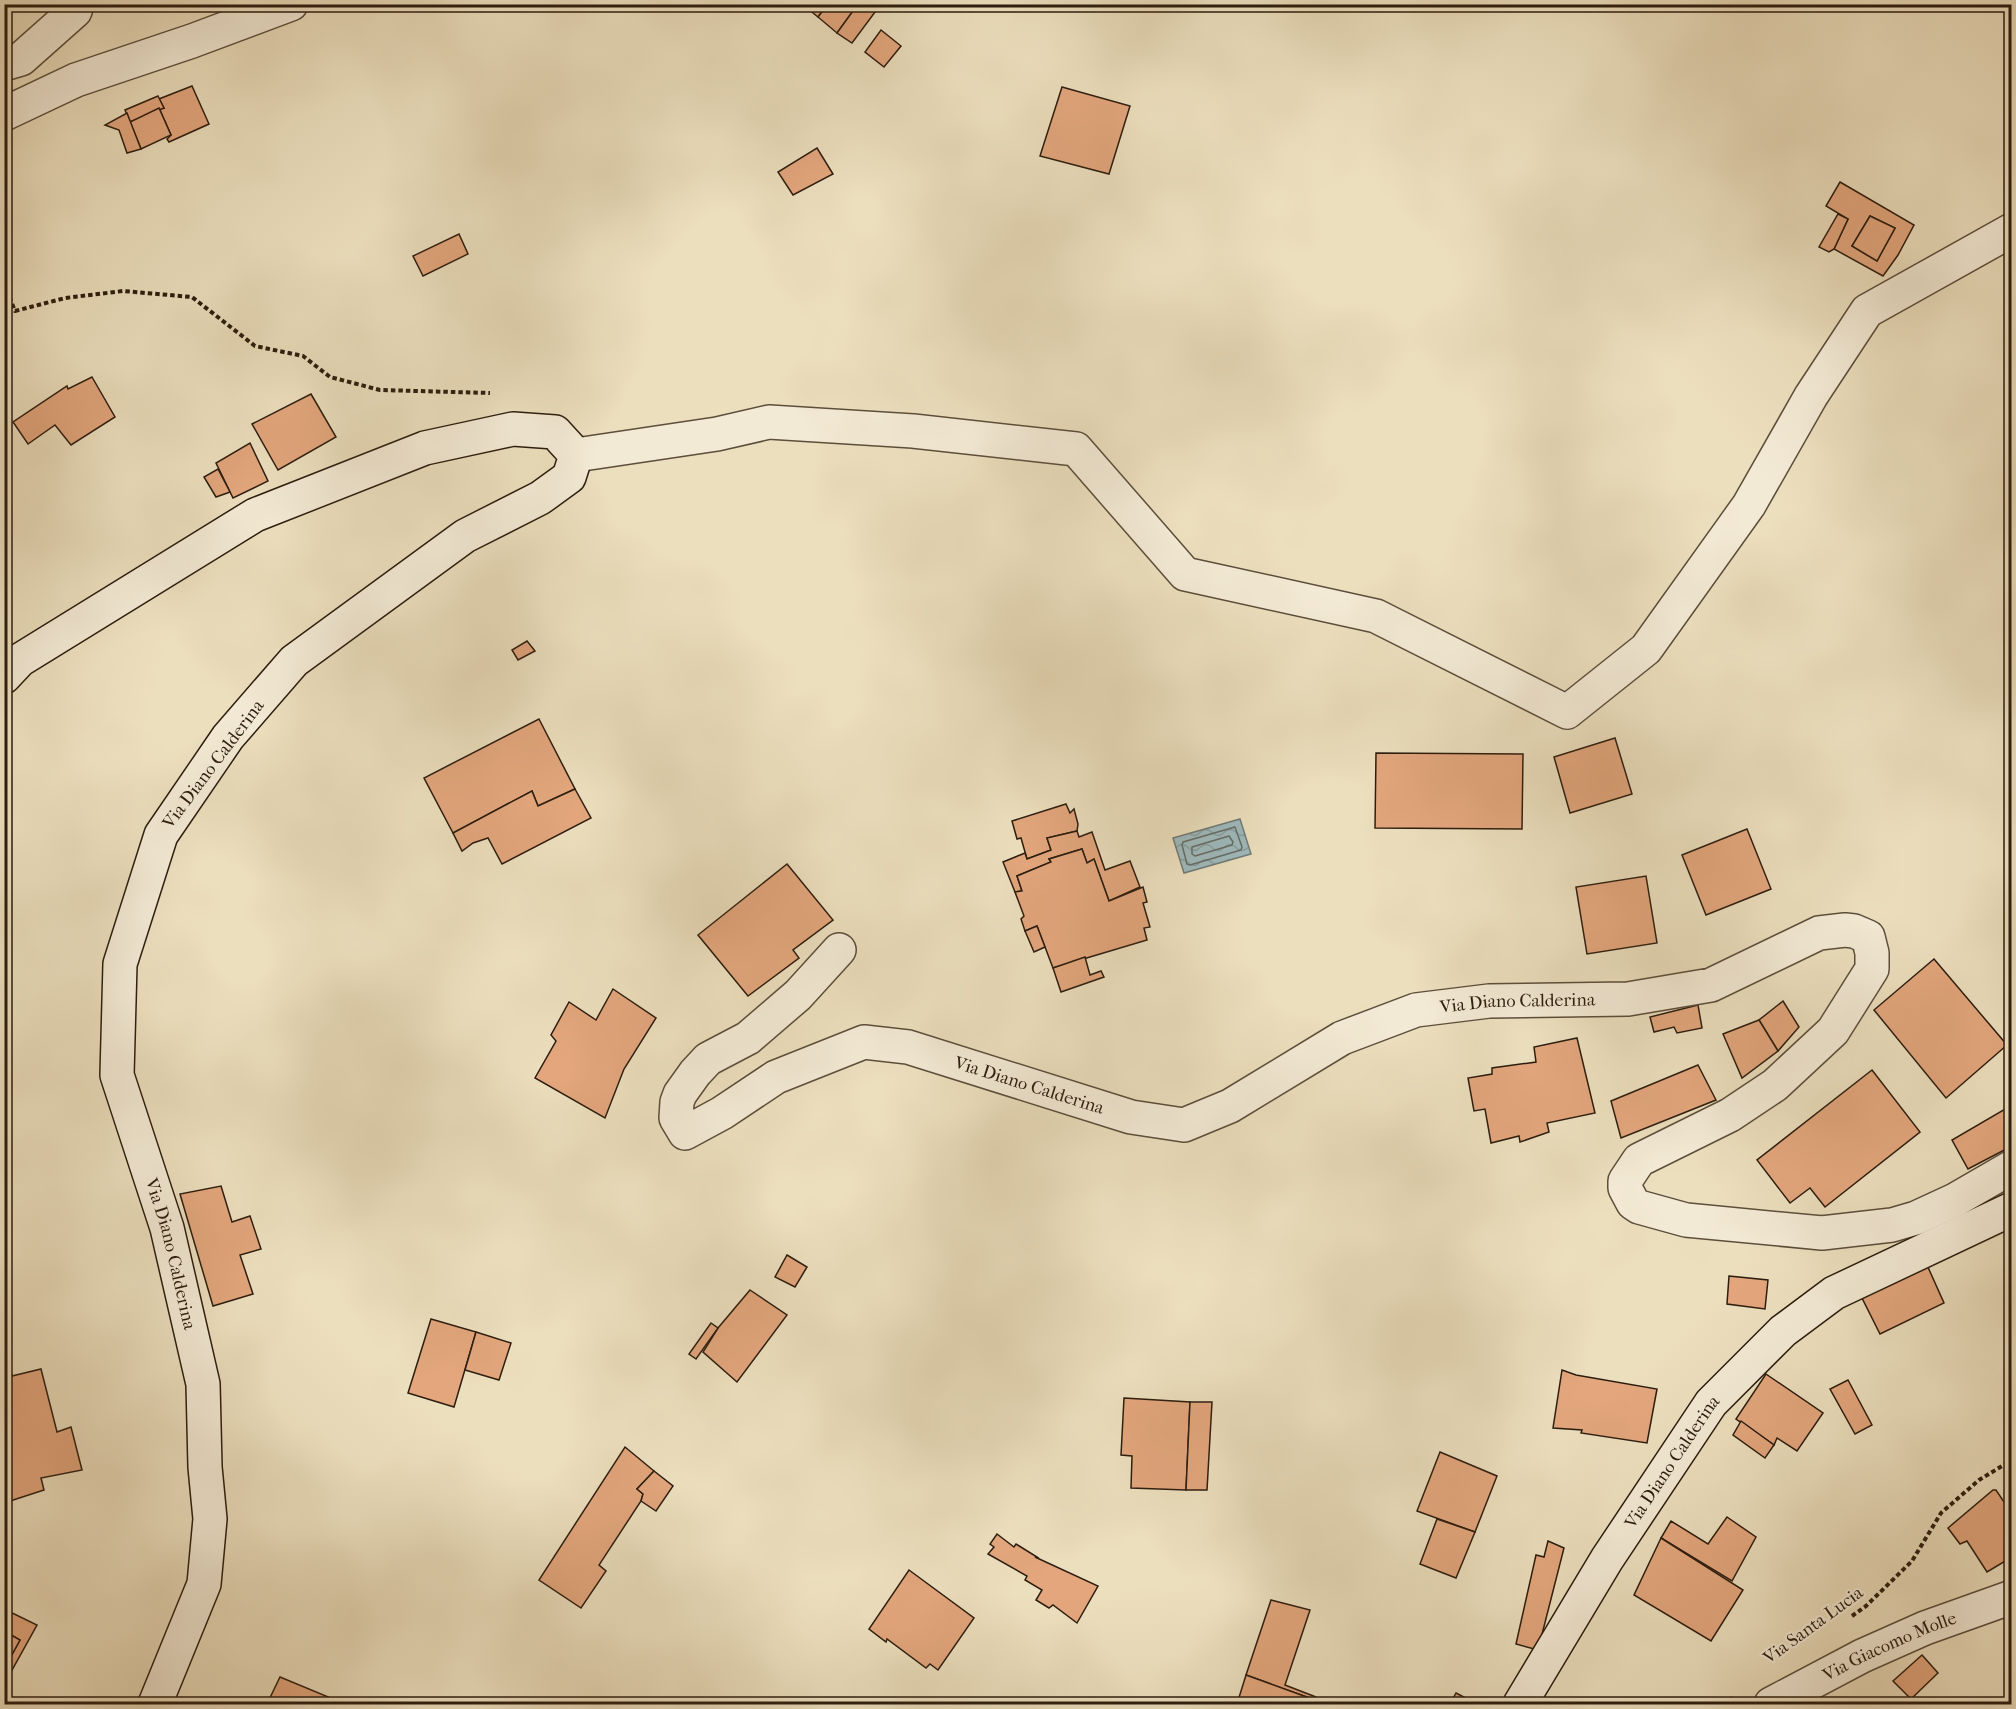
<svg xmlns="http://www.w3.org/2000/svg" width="2016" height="1709" viewBox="0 0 2016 1709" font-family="'IM FELL French Canon',serif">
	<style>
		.water { fill: url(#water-waves); stroke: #707b77; stroke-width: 1.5 }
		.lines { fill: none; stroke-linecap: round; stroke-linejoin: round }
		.shore { stroke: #656c66; stroke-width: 1.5 }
		.building { fill: #e3a67d; stroke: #2c1d0f; stroke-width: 1.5; fill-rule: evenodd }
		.street-casing { stroke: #5c4e3b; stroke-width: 36 }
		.secondary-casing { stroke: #2c1d0f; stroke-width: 36 }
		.path { stroke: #2c1d0f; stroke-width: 4; stroke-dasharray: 4.5 3; stroke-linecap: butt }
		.street { stroke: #f3ead5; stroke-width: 33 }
		.secondary { stroke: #f3ead5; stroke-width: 33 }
		.labels { text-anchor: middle; stroke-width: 4.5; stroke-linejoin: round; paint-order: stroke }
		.street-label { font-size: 18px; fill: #2c1d0f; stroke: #f3ead5 }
	</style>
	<defs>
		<pattern id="water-waves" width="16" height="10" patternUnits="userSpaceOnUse" patternTransform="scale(1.5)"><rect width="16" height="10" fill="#9ebabd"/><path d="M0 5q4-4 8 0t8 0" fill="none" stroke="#889fa1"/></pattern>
	</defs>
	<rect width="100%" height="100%" fill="#ecdfbe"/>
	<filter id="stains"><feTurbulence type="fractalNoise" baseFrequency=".00333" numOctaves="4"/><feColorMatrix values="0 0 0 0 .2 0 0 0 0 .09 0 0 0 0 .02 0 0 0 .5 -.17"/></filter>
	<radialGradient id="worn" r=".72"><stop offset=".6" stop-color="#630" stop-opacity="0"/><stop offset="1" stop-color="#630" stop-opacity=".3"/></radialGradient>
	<polygon class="water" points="1240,819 1251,854 1184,873 1173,838"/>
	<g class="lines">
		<g class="shore">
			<polygon points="1235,827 1242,847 1241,850 1190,865 1187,864 1182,845 1183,842"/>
			<polygon points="1229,836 1233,842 1232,845 1195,856 1192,854 1192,847"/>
		</g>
	</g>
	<g class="building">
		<polygon points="802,4 828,4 818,17"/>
		<polygon points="828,4 858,4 837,33 818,17"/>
		<polygon points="858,4 881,4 852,43 837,33"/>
		<polygon points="881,30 901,46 884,67 865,52"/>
		<polygon points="192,86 209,124 169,142 167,139 171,135 159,108 164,108 159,99"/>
		<polygon points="1062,87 1130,106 1109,174 1040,156"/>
		<polygon points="158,96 164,108 130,122 125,110"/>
		<polygon points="159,108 171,135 141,149 130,122"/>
		<polygon points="127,113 141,149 127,153 119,130 105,125"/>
		<polygon points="817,148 833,174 793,195 778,172"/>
		<path d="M1840,182l74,43 -16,30 -15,21 -49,-27 14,-30 -22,-13zM1870,216l25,12 -18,33 -25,-15z"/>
		<polygon points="1838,214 1848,219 1834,249 1829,252 1819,247"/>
		<polygon points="1870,216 1895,228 1877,261 1852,246"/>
		<polygon points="459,234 468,254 423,276 413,256"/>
		<polygon points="92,377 115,417 71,445 55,425 28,444 13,422 67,386 68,389"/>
		<polygon points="311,394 336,437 278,470 252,424"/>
		<polygon points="250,443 268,481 233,498 216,463"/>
		<polygon points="218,469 230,492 216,497 204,477"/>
		<polygon points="527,641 535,651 518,660 512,650"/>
		<polygon points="539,719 575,789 538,806 532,791 453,833 424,778"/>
		<polygon points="1615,738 1632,794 1570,813 1554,757"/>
		<polygon points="1376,753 1523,754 1522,829 1375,828"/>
		<polygon points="575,789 591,818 502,864 488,838 473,843 462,851 453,833 532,791 538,806"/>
		<polygon points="1066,804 1070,813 1074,809 1078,824 1077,831 1047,838 1051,850 1027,859 1021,838 1017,839 1012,821"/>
		<polygon points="1747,829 1771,889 1706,915 1682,855"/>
		<polygon points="1077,831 1079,837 1092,832 1105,870 1130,861 1140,887 1109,901 1094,859 1087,863 1082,849 1049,859 1051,862 1017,876 1022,891 1015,892 1003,862 1025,853 1027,859 1051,850 1047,838"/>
		<polygon points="1082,849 1087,863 1094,859 1109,901 1143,887 1147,902 1143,903 1150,927 1144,928 1147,940 1053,968 1037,926 1025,931 1021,919 1024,916 1015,892 1022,891 1017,876 1051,862 1049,859"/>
		<polygon points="787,864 833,920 793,950 799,958 748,996 698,935"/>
		<polygon points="1646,876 1657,943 1587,954 1576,887"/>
		<polygon points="1037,926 1045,947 1034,952 1025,931"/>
		<polygon points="1085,957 1090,975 1101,971 1104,977 1061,992 1053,968"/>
		<polygon points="1934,959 2007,1045 1946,1098 1874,1010"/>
		<polygon points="613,989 656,1018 624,1069 605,1118 535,1078 556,1041 551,1035 569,1002 596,1020"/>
		<polygon points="1783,1001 1799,1027 1778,1051 1759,1020"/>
		<polygon points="1698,1005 1702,1028 1677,1033 1674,1027 1654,1032 1650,1017"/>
		<polygon points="1759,1020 1778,1051 1742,1078 1723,1034"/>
		<polygon points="1577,1038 1595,1113 1547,1123 1549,1132 1520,1142 1519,1136 1491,1143 1485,1109 1474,1111 1468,1078 1492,1074 1492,1068 1536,1062 1534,1047"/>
		<polygon points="1698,1065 1716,1100 1621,1138 1611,1101"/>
		<polygon points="1872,1070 1920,1132 1825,1207 1810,1188 1790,1203 1757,1160"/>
		<polygon points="2012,1105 2012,1146 1968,1169 1952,1140"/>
		<polygon points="221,1186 232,1222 250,1216 261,1249 240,1255 253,1294 213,1306 180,1194"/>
		<polygon points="787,1255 807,1267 795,1287 775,1277"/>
		<polygon points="1927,1265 1944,1303 1880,1334 1861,1296"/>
		<polygon points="1729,1276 1768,1280 1765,1309 1727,1304"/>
		<polygon points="750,1290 787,1315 737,1382 703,1352 718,1328"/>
		<polygon points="431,1319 476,1332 454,1407 408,1393"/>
		<polygon points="711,1323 718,1328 696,1359 689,1354"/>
		<polygon points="476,1332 511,1343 499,1380 465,1370"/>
		<polygon points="41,1369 57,1432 71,1427 82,1470 41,1478 44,1490 7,1502 4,1490 4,1372 11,1370 12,1376"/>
		<polygon points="1562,1370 1576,1375 1657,1389 1647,1443 1581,1433 1582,1430 1553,1428"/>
		<polygon points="1766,1374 1823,1413 1797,1451 1777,1438 1774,1445 1736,1419"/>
		<polygon points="1848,1380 1872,1425 1855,1434 1830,1389"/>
		<polygon points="1124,1398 1190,1402 1186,1490 1131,1488 1132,1456 1121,1455"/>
		<polygon points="1190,1402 1212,1402 1207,1490 1186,1490"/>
		<polygon points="1741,1421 1774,1445 1765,1458 1733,1435"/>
		<polygon points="625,1447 654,1471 637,1489 643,1494 641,1501 599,1565 606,1571 581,1608 539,1580"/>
		<polygon points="1440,1452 1497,1476 1475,1532 1417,1511"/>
		<polygon points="654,1471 673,1486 656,1511 641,1501 643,1494 637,1489"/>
		<polygon points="1993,1490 1996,1490 2004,1502 2012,1496 2012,1557 1987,1572 1967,1541 1960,1544 1948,1528"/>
		<polygon points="1727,1517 1756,1537 1732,1581 1661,1538 1671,1521 1708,1544"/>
		<polygon points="1437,1519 1475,1532 1456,1578 1420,1564"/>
		<polygon points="997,1534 1014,1547 1016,1544 1037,1557 1035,1557 1098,1586 1077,1623 1053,1605 1049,1608 1036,1600 1042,1590 1025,1580 1027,1576 988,1554 994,1547 990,1544"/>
		<polygon points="1661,1538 1743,1590 1711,1641 1634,1595"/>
		<polygon points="1548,1541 1564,1548 1538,1650 1516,1644 1536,1555 1544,1557"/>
		<polygon points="909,1570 974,1618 938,1670 930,1664 926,1668 887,1639 886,1642 869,1629"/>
		<polygon points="1271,1600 1310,1610 1285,1685 1316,1697 1315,1700 1246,1675"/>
		<polygon points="4,1609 37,1625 7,1679 4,1678 4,1669 20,1640 4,1631"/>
		<polygon points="4,1631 20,1640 4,1669"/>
		<polygon points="1922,1655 1938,1673 1911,1699 1893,1681"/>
		<polygon points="1246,1675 1315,1700 1313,1704 1237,1704"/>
		<polygon points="280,1677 338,1701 336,1704 267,1704"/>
		<polygon points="1456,1693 1477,1704 1450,1704"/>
	</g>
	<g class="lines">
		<g class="street-casing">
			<g id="street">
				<polyline points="4,64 21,59 75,11 77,4"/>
				<polyline points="4,114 76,80 192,41 291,4"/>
				<polyline points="576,455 717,434 769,422 913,431 1076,449 1185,574 1376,616 1567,712 1646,649 1749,505 1811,396 1867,311 2012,230"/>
				<path id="s1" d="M839,950l-41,45 -50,43 -40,21 -13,14 -15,21 -3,8 -1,16 9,15 37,-20 54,-36 88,-35 44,5 223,70 53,8 46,-19 112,-68 74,-28 73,-9 139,-2 83,-14 108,-52 26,-3 9,1 14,6 4,16v16l-39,62 -58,54 -45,30 -91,45 -14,21v7l8,15 6,4 47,13 136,13 70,-8 24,-7 39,-18 57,-33"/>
				<path id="s2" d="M1771,1704l91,-48 63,-28 87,-31"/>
			</g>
		</g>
		<g class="secondary-casing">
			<g id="secondary">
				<path id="s3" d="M4,677l16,-17 235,-145 170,-67 88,-19 42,3 21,23 -7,22 -29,21 -75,38 -171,125 -66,76 -67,98 -41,129 -3,111 50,153 36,156 2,83 5,52 -6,65 -49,120"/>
				<path id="s4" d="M1520,1704l87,-145 104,-156 72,-72 51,-38 178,-84"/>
			</g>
		</g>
		<g class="path">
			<polyline points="4,283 15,311 65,298 123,291 192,297 255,346 303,356 330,377 380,390 490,393"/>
			<polyline points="1852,1616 1866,1606 1912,1561 1941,1513 1979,1480 2012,1460"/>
			<polyline points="1722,1704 1734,1697"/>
		</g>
		<use href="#street" class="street"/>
		<use href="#secondary" class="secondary"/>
	</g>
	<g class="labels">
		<g class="street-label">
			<text transform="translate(213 764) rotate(-53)" y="6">Via Diano Calderina</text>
			<text dy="6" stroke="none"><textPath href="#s1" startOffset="1154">Via Diano Calderina</textPath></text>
			<text dy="6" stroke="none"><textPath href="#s1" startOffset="632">Via Diano Calderina</textPath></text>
			<text dy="6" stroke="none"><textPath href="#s3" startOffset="1653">Via Diano Calderina</textPath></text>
			<text dy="6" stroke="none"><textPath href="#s4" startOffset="286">Via Diano Calderina</textPath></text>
			<text transform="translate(1813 1625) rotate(-36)" y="6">Via Santa Lucia</text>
			<text dy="6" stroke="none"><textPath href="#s2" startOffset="132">Via Giacomo Molle</textPath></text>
		</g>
	</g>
	<rect width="2016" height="1709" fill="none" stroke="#ecdfbe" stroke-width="24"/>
	<rect x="6" y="6" width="2004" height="1697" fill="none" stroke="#2c1d0f" stroke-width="3"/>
	<rect x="12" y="12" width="1992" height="1685" fill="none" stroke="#2c1d0f" stroke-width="1.5"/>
	<rect width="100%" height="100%" filter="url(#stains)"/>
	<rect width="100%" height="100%" fill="url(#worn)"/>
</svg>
